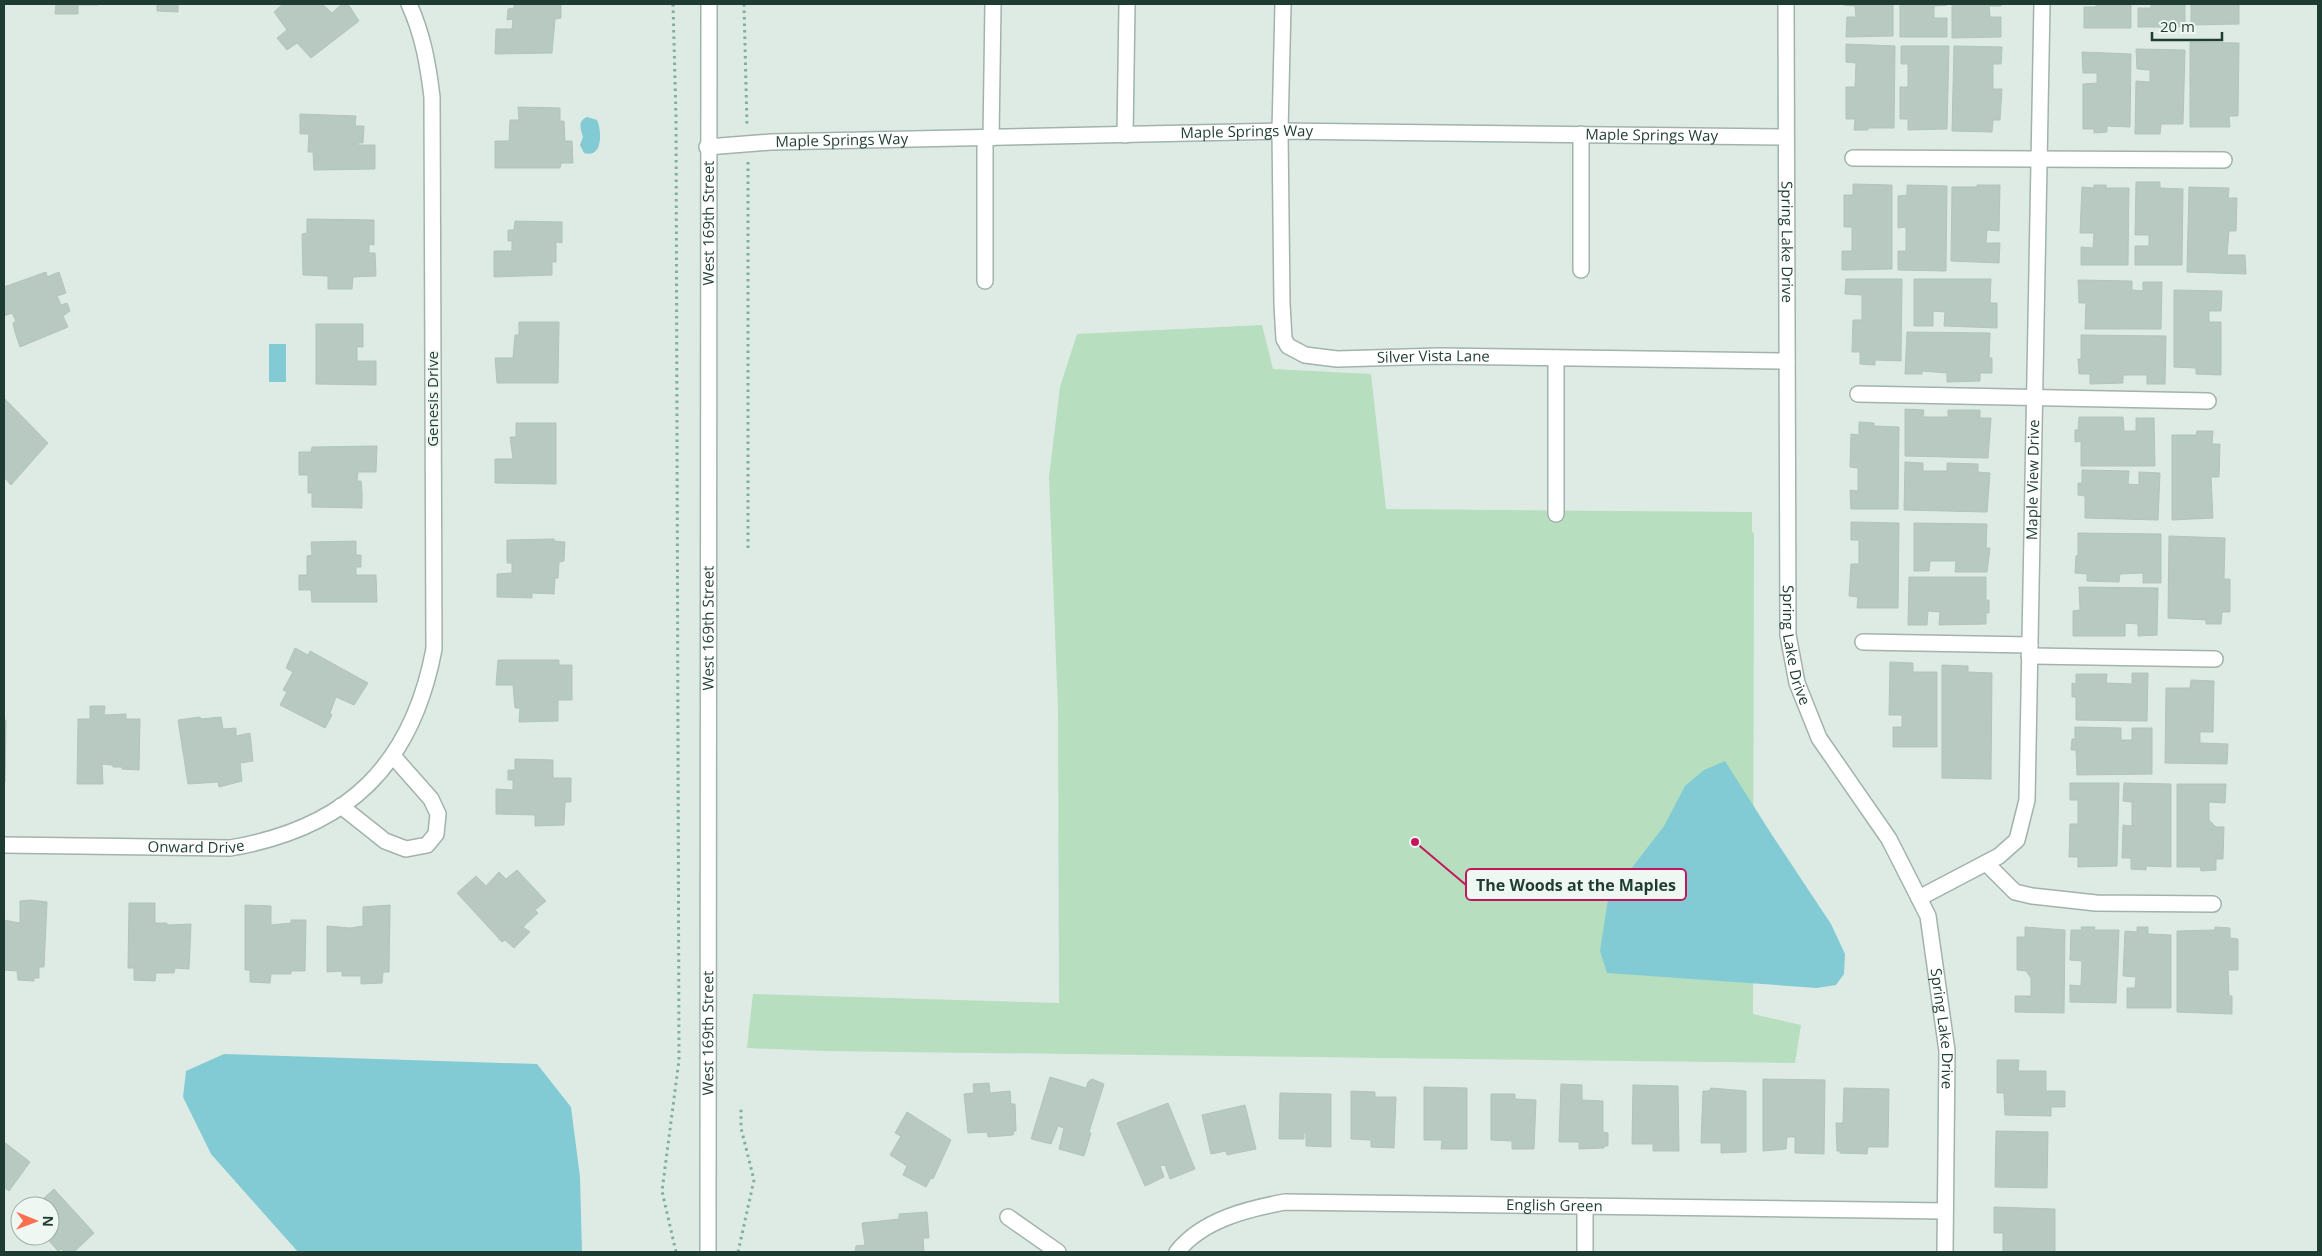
<svg xmlns="http://www.w3.org/2000/svg" width="2322" height="1256" viewBox="0 0 2322 1256" font-family="'Open Sans',sans-serif">
	<style>
		.green { fill: #b6debf }
		.water { fill: #83cbd4 }
		.building { fill: #b7c9c0; stroke: #b1c5bb }
		.lines { fill: none; stroke-linecap: round; stroke-linejoin: round }
		.minor-casing { stroke: #a1b3ac; stroke-width: 18 }
		.path { stroke: #7db09e; stroke-width: 3; stroke-dasharray: 2.5 4; stroke-linecap: butt }
		.minor { stroke: #fff; stroke-width: 15 }
		.labels { text-anchor: middle; stroke-width: 4; stroke-linejoin: round; paint-order: stroke }
		.street-label { font-size: 15px; fill: #1f3c32; stroke: #eff7f3 }
		.leader { fill: none; stroke: #c2185b; stroke-width: 2 }
		.callout-dot { fill: #c2185b; stroke: #eff7f3; stroke-width: 2 }
		.callout { fill: #eff7f3; stroke: #c2185b; stroke-width: 2 }
		.callout-label { font-size: 16px; text-anchor: middle; font-weight: bold; fill: #1f3c32 }
	</style>
	<rect width="100%" height="100%" fill="#deebe5"/>
	<polygon class="green" points="1262,325 1273,369 1371,374 1386,509 1752,512 1752,532 1754,533 1753,1014 1801,1025 1795,1063 824,1051 747,1048 753,994 1059,1003 1058,710 1049,477 1060,387 1077,334"/>
	<g class="water">
		<path d="M587,117l10,3c5,11 6,39 -13,33l-4,-8 3,-8c-2,-8 -6,-16 4,-20z"/>
		<rect x="269" y="344" width="17" height="38"/>
		<polygon points="1725,761 1772,835 1831,924 1845,954 1844,974 1836,985 1817,988 1607,973 1600,951 1608,899 1664,826 1685,786 1704,770"/>
		<polygon points="224,1054 537,1064 571,1107 580,1177 582,1252 298,1252 211,1154 183,1097 186,1071"/>
	</g>
	<g class="building">
		<polygon points="56,4 98,4 98,5 78,5 78,14 55,14"/>
		<polygon points="157,4 178,4 178,12 157,11"/>
		<polygon points="283,4 322,4 332,13 342,4 348,4 359,21 311,58 297,43 287,50 277,38 287,30 274,12"/>
		<polygon points="514,4 561,4 561,18 555,19 552,53 495,54 496,29 512,29 513,19 507,20 508,9 514,8"/>
		<polygon points="1844,4 1893,4 1893,36 1846,37 1847,17 1856,17 1855,6 1844,5"/>
		<polygon points="1900,4 1947,4 1947,5 1934,6 1934,18 1947,18 1947,37 1900,37"/>
		<polygon points="1952,4 2001,4 2001,6 1989,6 1990,17 2001,17 2001,37 1952,38"/>
		<polygon points="2096,4 2131,4 2131,28 2084,28 2084,7 2096,7"/>
		<polygon points="2151,4 2185,4 2185,27 2138,27 2138,8 2151,8"/>
		<polygon points="2191,4 2239,5 2239,24 2191,25"/>
		<polygon points="2190,42 2239,43 2238,116 2229,116 2230,127 2190,127"/>
		<polygon points="1846,44 1895,46 1894,128 1868,128 1868,130 1854,130 1855,119 1846,119 1846,87 1855,87 1856,63 1846,62"/>
		<polygon points="1901,46 1949,46 1947,129 1908,130 1908,119 1900,119 1900,87 1908,87 1908,64 1901,64"/>
		<polygon points="1954,46 2002,47 2001,64 1993,64 1993,89 2002,89 2000,120 1993,120 1992,132 1952,131"/>
		<polygon points="2136,49 2185,50 2183,124 2161,124 2160,134 2135,134 2136,81 2150,82 2150,70 2137,69"/>
		<polygon points="2082,52 2131,54 2130,127 2107,126 2107,132 2094,133 2094,129 2083,129 2083,84 2097,83 2097,73 2083,73"/>
		<polygon points="518,107 560,108 560,121 564,121 565,141 572,141 573,163 561,163 560,168 495,168 495,141 509,141 510,120 519,120"/>
		<polygon points="300,114 356,116 355,126 364,126 363,143 358,143 358,145 375,145 375,169 314,170 313,152 308,152 309,134 300,134"/>
		<polygon points="2136,182 2160,182 2160,188 2183,189 2182,265 2135,265 2135,246 2149,246 2149,235 2135,235"/>
		<polygon points="1853,184 1892,185 1892,269 1842,270 1842,251 1852,251 1852,227 1844,227 1844,195 1853,195"/>
		<polygon points="1907,185 1947,186 1946,271 1898,270 1898,251 1906,251 1906,227 1898,228 1898,196 1907,195"/>
		<polygon points="1977,185 2000,185 1999,231 1987,230 1986,243 2000,243 1999,263 1951,261 1952,187 1977,187"/>
		<polygon points="2094,185 2106,185 2106,188 2129,188 2128,265 2081,265 2081,247 2093,248 2094,233 2080,233 2082,187 2094,188"/>
		<polygon points="2189,187 2229,188 2228,198 2237,198 2236,231 2229,231 2227,255 2245,255 2246,274 2187,272"/>
		<polygon points="307,219 374,220 374,245 369,244 369,253 375,253 376,276 353,277 352,289 328,289 328,276 303,275 302,234 307,233"/>
		<polygon points="515,221 562,222 562,243 556,242 556,262 552,262 552,275 494,277 494,251 512,251 512,241 508,241 508,230 514,230"/>
		<polygon points="46,272 47,277 59,272 66,293 57,296 61,305 67,303 70,311 63,316 68,327 20,347 15,332 13,323 16,321 12,313 4,316 4,287"/>
		<polygon points="1846,279 1902,279 1901,361 1875,360 1875,365 1860,364 1860,352 1852,352 1853,320 1862,320 1862,295 1845,294"/>
		<polygon points="1914,279 1991,279 1990,303 1997,303 1997,328 1944,326 1945,312 1933,311 1933,326 1914,326"/>
		<polygon points="2078,280 2132,281 2132,290 2143,291 2143,282 2162,282 2161,329 2085,329 2086,303 2079,303"/>
		<polygon points="2174,290 2222,291 2221,311 2209,311 2209,322 2221,322 2221,375 2196,374 2196,368 2174,367"/>
		<polygon points="519,322 559,322 558,383 497,383 495,358 513,358 515,335 519,335"/>
		<polygon points="316,324 363,324 363,347 357,347 357,361 376,361 376,385 316,384"/>
		<polygon points="1907,332 1990,333 1989,358 1992,358 1992,373 1980,373 1980,381 1947,382 1947,373 1922,371 1922,374 1905,374"/>
		<polygon points="2081,335 2166,336 2165,384 2147,384 2147,375 2123,375 2123,383 2090,384 2090,374 2079,374 2078,359 2081,359"/>
		<polygon points="4,398 48,443 11,485 4,477"/>
		<polygon points="1905,409 1924,410 1923,417 1948,417 1948,410 1980,410 1980,418 1991,418 1988,458 1905,456"/>
		<polygon points="2079,417 2123,417 2124,431 2136,431 2136,418 2154,418 2155,466 2081,466 2081,441 2075,442 2075,430 2078,430"/>
		<polygon points="1859,422 1874,423 1874,426 1899,427 1898,509 1851,509 1850,490 1858,491 1858,468 1850,467 1851,434 1859,435"/>
		<polygon points="516,423 556,423 556,484 495,483 495,459 513,459 510,437 516,437"/>
		<polygon points="2197,431 2213,431 2212,444 2220,444 2219,477 2211,477 2213,518 2172,520 2172,435 2196,435"/>
		<polygon points="377,446 376,472 358,472 357,481 361,481 362,492 362,508 312,507 312,493 308,493 308,475 299,475 299,452 311,452 312,447"/>
		<polygon points="1905,462 1923,463 1923,471 1947,471 1947,463 1978,464 1978,472 1990,473 1987,512 1904,510"/>
		<polygon points="2082,470 2129,471 2128,484 2139,485 2139,472 2160,473 2158,520 2085,518 2085,496 2078,495 2078,483 2082,483"/>
		<polygon points="1851,522 1899,523 1898,608 1857,608 1858,597 1849,596 1851,564 1859,564 1859,540 1851,540"/>
		<polygon points="1914,523 1987,524 1986,548 1990,548 1987,572 1955,572 1956,561 1930,561 1929,571 1914,571"/>
		<polygon points="2078,533 2161,534 2161,583 2143,583 2143,573 2120,574 2119,582 2087,581 2087,574 2075,573 2076,556 2078,555"/>
		<polygon points="2169,536 2225,538 2224,579 2230,579 2230,612 2222,612 2221,624 2206,624 2206,620 2168,618"/>
		<polygon points="554,539 554,541 565,542 564,561 559,562 558,578 555,578 554,594 532,593 532,598 497,597 497,574 512,573 512,563 507,563 507,540"/>
		<polygon points="356,541 356,555 361,555 361,567 356,567 356,575 376,575 377,602 312,602 311,590 299,590 299,575 307,575 307,556 312,555 311,542"/>
		<polygon points="1909,577 1986,577 1986,600 1989,600 1989,613 1986,613 1986,624 1939,625 1940,612 1928,611 1927,625 1908,625"/>
		<polygon points="2079,587 2158,588 2157,635 2138,636 2138,624 2125,623 2125,636 2073,636 2073,611 2080,610"/>
		<polygon points="295,648 308,655 310,651 368,683 354,705 336,697 330,713 332,715 325,728 280,705 287,692 283,690 293,672 286,668"/>
		<polygon points="498,660 559,660 559,665 572,665 572,700 558,700 558,721 519,722 520,708 515,708 513,685 496,685"/>
		<polygon points="1890,662 1913,663 1913,672 1937,672 1937,747 1893,747 1893,727 1902,727 1902,715 1889,715"/>
		<polygon points="1942,665 1968,666 1968,672 1992,673 1991,779 1942,778"/>
		<polygon points="2132,673 2148,673 2147,721 2076,720 2076,697 2072,697 2072,683 2076,684 2076,674 2107,674 2106,683 2132,684"/>
		<polygon points="2191,680 2214,681 2213,732 2200,732 2200,743 2228,744 2227,764 2165,763 2166,688 2190,688"/>
		<polygon points="90,706 105,706 104,715 126,714 126,719 140,719 139,770 122,769 122,767 113,767 112,765 102,764 103,784 77,784 78,719 90,719"/>
		<polygon points="200,717 201,719 221,717 223,729 236,728 236,736 250,733 253,761 240,763 242,781 219,787 218,782 188,784 178,720"/>
		<polygon points="4,720 6,720 5,782 4,782"/>
		<polygon points="2075,727 2121,728 2121,740 2132,740 2132,728 2152,728 2152,774 2077,775 2076,750 2071,750 2072,739 2075,739"/>
		<polygon points="515,759 553,760 553,778 571,778 571,802 565,802 564,825 535,826 535,815 496,814 496,789 513,790 513,780 508,780 508,770 515,770"/>
		<polygon points="2070,783 2119,783 2117,866 2078,867 2078,857 2069,857 2070,824 2078,824 2078,800 2070,800"/>
		<polygon points="2124,783 2171,784 2171,867 2146,866 2146,870 2131,869 2131,858 2122,858 2123,825 2132,826 2132,802 2123,801"/>
		<polygon points="2177,784 2226,784 2225,803 2209,802 2209,820 2216,827 2224,827 2223,859 2216,859 2216,870 2201,871 2200,867 2177,867"/>
		<polygon points="517,870 546,901 535,910 538,913 523,927 530,932 514,948 505,940 502,942 457,893 476,876 486,886 499,872 506,879"/>
		<polygon points="30,900 47,902 44,967 39,967 39,978 34,978 34,981 18,980 17,971 4,970 4,920 20,923 20,901"/>
		<polygon points="129,903 155,903 155,923 167,923 167,925 191,924 189,969 175,968 174,973 156,973 155,981 134,980 134,968 128,968"/>
		<polygon points="245,905 271,906 271,925 291,923 291,920 306,920 305,971 291,971 291,974 271,974 270,983 250,982 250,970 245,970"/>
		<polygon points="390,905 389,972 383,972 382,983 361,984 361,976 342,976 342,971 327,972 327,926 350,928 363,926 363,907"/>
		<polygon points="2025,927 2065,930 2064,1013 2015,1012 2015,996 2031,996 2031,978 2026,971 2017,970 2017,937 2025,937"/>
		<polygon points="2081,927 2095,927 2094,930 2119,930 2116,1003 2070,1002 2070,985 2081,986 2082,961 2070,960 2071,930 2082,930"/>
		<polygon points="2137,927 2148,927 2148,934 2171,935 2171,1008 2127,1008 2127,988 2135,988 2136,977 2123,976 2125,931 2137,932"/>
		<polygon points="2215,927 2230,928 2230,938 2238,939 2238,970 2228,970 2229,996 2232,996 2232,1014 2177,1012 2177,931 2215,930"/>
		<polygon points="1997,1060 2019,1060 2018,1071 2046,1071 2046,1091 2065,1091 2065,1107 2051,1107 2051,1116 2005,1115 2004,1093 1997,1093"/>
		<polygon points="1050,1077 1086,1088 1088,1082 1092,1079 1104,1084 1089,1132 1091,1133 1084,1156 1059,1149 1064,1128 1058,1126 1051,1144 1031,1139"/>
		<polygon points="1763,1079 1825,1080 1824,1154 1795,1153 1795,1137 1787,1137 1786,1149 1763,1151"/>
		<polygon points="989,1083 990,1093 1010,1091 1011,1104 1015,1104 1016,1131 1014,1131 1013,1135 988,1137 987,1132 968,1133 964,1094 974,1093 973,1084"/>
		<polygon points="1561,1084 1582,1085 1582,1100 1603,1101 1603,1132 1608,1133 1608,1146 1604,1146 1604,1148 1579,1149 1579,1142 1559,1142"/>
		<polygon points="1633,1085 1678,1086 1679,1151 1653,1151 1653,1144 1632,1144"/>
		<polygon points="1424,1087 1467,1088 1467,1149 1441,1149 1442,1140 1424,1140"/>
		<polygon points="1711,1088 1746,1091 1746,1152 1721,1153 1721,1143 1701,1143 1703,1091 1709,1091"/>
		<polygon points="1844,1088 1889,1089 1888,1147 1868,1147 1867,1154 1840,1153 1840,1151 1837,1151 1836,1123 1843,1123"/>
		<polygon points="1351,1091 1375,1092 1375,1097 1396,1097 1394,1148 1371,1147 1371,1140 1351,1139"/>
		<polygon points="1280,1093 1331,1094 1331,1147 1306,1146 1306,1133 1304,1133 1304,1139 1279,1139"/>
		<polygon points="1491,1094 1515,1094 1515,1099 1536,1100 1534,1149 1512,1149 1512,1141 1491,1140"/>
		<polygon points="1168,1103 1195,1169 1170,1179 1165,1165 1160,1166 1164,1177 1145,1186 1117,1123"/>
		<polygon points="1245,1105 1256,1149 1227,1155 1226,1151 1211,1154 1202,1115"/>
		<polygon points="907,1112 951,1140 933,1179 931,1178 926,1187 903,1175 907,1166 890,1155 901,1136 895,1133"/>
		<polygon points="1996,1131 2048,1132 2047,1188 1995,1187"/>
		<polygon points="4,1142 30,1162 9,1191 4,1187"/>
		<polygon points="54,1189 94,1233 74,1252 65,1252 61,1249 58,1251 49,1241 51,1239 49,1236 50,1206 35,1206"/>
		<polygon points="1994,1207 2055,1209 2055,1252 2003,1252 2003,1233 1994,1233"/>
		<polygon points="927,1212 929,1238 923,1238 924,1252 855,1252 856,1246 865,1245 862,1223 899,1219 899,1214"/>
	</g>
	<g class="lines">
		<g class="minor-casing">
			<g id="minor">
				<path id="s1" d="M1283,4l-3,127 2,173 2,35 4,7 17,9 32,4 103,-3 347,5"/>
				<path id="s2" d="M1786,4l2,631 9,48 22,55 70,101 39,77 19,135 -2,201"/>
				<polyline points="1125,135 1127,4"/>
				<polyline points="991,138 993,4"/>
				<path id="s3" d="M707,147l64,-5 509,-11 506,6"/>
				<polyline points="1853,158 2224,160"/>
				<polyline points="1581,270 1581,134"/>
				<polyline points="985,281 985,138"/>
				<polyline points="1556,358 1556,514"/>
				<polyline points="1858,394 2208,401"/>
				<polyline points="1863,642 2030,645"/>
				<polyline points="2029,656 2215,659"/>
				<polyline points="341,806 385,841 406,849 427,845 436,834 438,814 431,799 393,756"/>
				<path id="s4" d="M4,845l226,3c118,-20 182,-83 204,-199l-2,-552c-4,-33 -9,-62 -23,-93"/>
				<polyline points="1986,863 2015,892 2032,896 2096,903 2213,904"/>
				<path id="s5" d="M1919,898l80,-42 18,-16 10,-40 15,-796"/>
				<polyline points="1008,1217 1058,1252"/>
				<path id="s6" d="M708,1252l1,-1248"/>
				<path id="s7" d="M1177,1252c25,-32 70,-43 108,-50l660,9"/>
				<polyline points="1585,1252 1585,1206"/>
			</g>
		</g>
		<g class="path">
			<polyline points="673,4 676,117 679,1060 662,1191 676,1252"/>
			<polyline points="744,4 747,126"/>
			<polyline points="748,162 748,550"/>
			<polyline points="738,1252 754,1180 741,1128 741,1106"/>
		</g>
		<use href="#minor" class="minor"/>
	</g>
	<g class="labels">
		<g class="street-label">
			<text dy="5" stroke="none"><textPath href="#s3" startOffset="540">Maple Springs Way</textPath></text>
			<text dy="5" stroke="none"><textPath href="#s3" startOffset="945">Maple Springs Way</textPath></text>
			<text dy="5" stroke="none"><textPath href="#s3" startOffset="135">Maple Springs Way</textPath></text>
			<text dy="5" stroke="none"><textPath href="#s6" startOffset="1029">West 169th Street</textPath></text>
			<text dy="5" stroke="none"><textPath href="#s2" startOffset="238">Spring Lake Drive</textPath></text>
			<text dy="5" stroke="none"><textPath href="#s1" startOffset="491">Silver Vista Lane</textPath></text>
			<text transform="translate(433 399) rotate(-90)" y="5">Genesis Drive</text>
			<text dy="5" stroke="none"><textPath href="#s5" startOffset="476">Maple View Drive</textPath></text>
			<text dy="5" stroke="none"><textPath href="#s6" startOffset="624">West 169th Street</textPath></text>
			<text dy="5" stroke="none"><textPath href="#s2" startOffset="642">Spring Lake Drive</textPath></text>
			<text dy="5" stroke="none"><textPath href="#s4" startOffset="192">Onward Drive</textPath></text>
			<text dy="5" stroke="none"><textPath href="#s2" startOffset="1062">Spring Lake Drive</textPath></text>
			<text dy="5" stroke="none"><textPath href="#s6" startOffset="219">West 169th Street</textPath></text>
			<text dy="5" stroke="none"><textPath href="#s7" startOffset="391">English Green</textPath></text>
		</g>
	</g>
	<path class="leader" d="M1415 842L1466 885"/>
	<circle class="callout-dot" cx="1415" cy="842" r="5"/>
	<rect class="callout" x="1466" y="869" width="220" height="31" rx="5"/>
	<g class="callout-label">
		<text x="1576" y="891">The Woods at the Maples</text>
	</g>
	<rect width="2322" height="1256" fill="none" stroke="#1f3c32" stroke-width="10"/>
	<g transform="translate(35 1221) rotate(91)"><circle r="24" fill="#eff7f3" stroke="#9caca6"/>
	<path d="M0-4L9 19L0 12L-9 19Z" fill="#fa6f4e"/>
	<text y="-8" font-size="14" font-weight="bold" text-anchor="middle" fill="#1f3c32">N</text>
	</g>
	<path d="M2152 32v8h70v-8" fill="none" stroke="#1f3c32" stroke-width="2.5"/>
	<text x="2160" y="32" font-size="15" fill="#1f3c32" stroke="#eff7f3" stroke-width="4" paint-order="stroke">20 m</text>
</svg>
